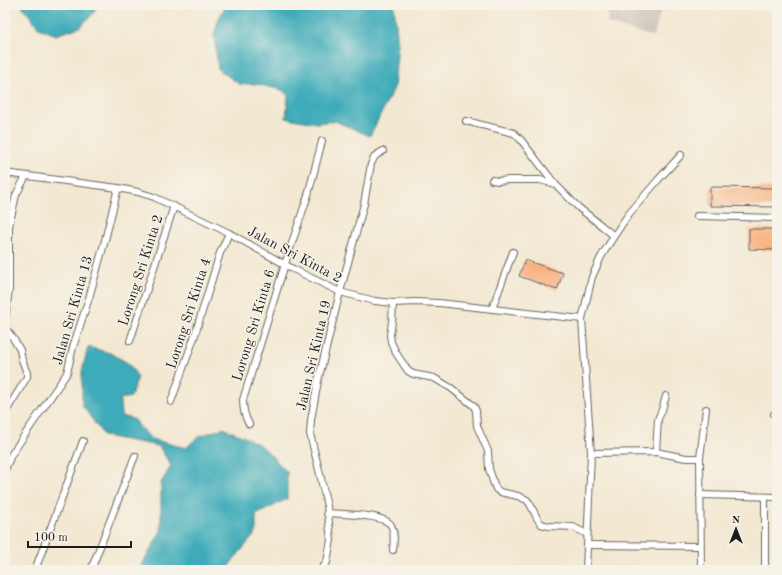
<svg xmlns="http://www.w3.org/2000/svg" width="782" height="575" viewBox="0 0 782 575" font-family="'Old Standard TT',serif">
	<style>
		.industrial { fill: #cdc2b9 }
		.water { fill: #3cabb9; stroke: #2c646a }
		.building { fill: #f9b07f }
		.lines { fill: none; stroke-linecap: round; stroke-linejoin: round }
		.street-casing { stroke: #67635c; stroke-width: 8 }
		.street { stroke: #fff; stroke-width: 6 }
		.labels { text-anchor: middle; stroke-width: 3; stroke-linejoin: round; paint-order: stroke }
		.street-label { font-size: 14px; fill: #1c1c1c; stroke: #f7f3e8 }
	</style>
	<rect width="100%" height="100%" fill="#f7f3e8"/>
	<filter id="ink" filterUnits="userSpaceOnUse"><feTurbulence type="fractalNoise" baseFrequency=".025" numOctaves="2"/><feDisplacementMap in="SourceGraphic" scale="8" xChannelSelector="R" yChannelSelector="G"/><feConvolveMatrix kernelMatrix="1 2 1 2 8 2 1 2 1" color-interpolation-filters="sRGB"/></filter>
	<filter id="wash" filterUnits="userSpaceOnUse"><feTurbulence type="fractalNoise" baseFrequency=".012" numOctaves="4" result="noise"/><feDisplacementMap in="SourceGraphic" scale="16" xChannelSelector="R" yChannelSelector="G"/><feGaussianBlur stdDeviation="0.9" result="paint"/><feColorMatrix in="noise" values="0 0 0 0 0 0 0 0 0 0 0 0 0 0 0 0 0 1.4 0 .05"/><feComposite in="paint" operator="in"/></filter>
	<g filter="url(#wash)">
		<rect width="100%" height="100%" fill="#f3e8d2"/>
		<polygon class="industrial" points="609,5 662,5 654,37 607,23"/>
		<g class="water">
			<polygon points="21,5 98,5 92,15 80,27 56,35 39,28"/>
			<polygon points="226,5 394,5 398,44 394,88 370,136 335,121 317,123 286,118 288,96 282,90 256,84 239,84 218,69 214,35 219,18"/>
			<polygon points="88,347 110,353 128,363 138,377 131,397 120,399 121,416 133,419 151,439 186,448 198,437 223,428 247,438 263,447 287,472 287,499 256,515 256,533 230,564 229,570 139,570 161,531 161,483 171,466 159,446 104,436 82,405 82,371"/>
		</g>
		<g id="blocks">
			<g class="building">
				<polygon points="710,187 777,188 777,207 710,206"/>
				<polygon points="749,229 777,229 777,250 749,249"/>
				<polygon points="525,260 563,273 557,290 519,276"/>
			</g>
		</g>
	</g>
	<g filter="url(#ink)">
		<use href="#blocks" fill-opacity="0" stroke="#67635c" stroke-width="1"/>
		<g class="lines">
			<g class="street-casing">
				<g id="street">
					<polyline points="466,121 514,133 521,140 555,184"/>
					<polyline points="5,173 118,188 138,192 154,197 229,233 293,269 340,292 375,301 393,303 415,302 439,303 582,319"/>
					<polyline points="492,180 498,181 508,180 540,180 555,184 579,208 602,226 614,236 601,257 592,277 582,319 591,453 586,570"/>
					<polyline points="697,216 777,218"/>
					<polyline points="614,236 628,215 658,180 681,155"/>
					<polyline points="393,303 392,322 390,335 391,342 396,353 408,371 413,374 434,378 451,388 474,406 476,411 477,426 488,451 489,469 494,484 496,489 500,492 518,496 527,500 530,504 537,518 541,524 549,526 573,527 587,534"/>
					<polyline points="492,309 513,252"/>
					<polyline points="5,320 9,289 9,226 16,195 26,176"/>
					<polyline points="5,328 13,338 20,350 22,360 27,373 27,377 21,387 5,413"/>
					<polyline points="130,341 174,206"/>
					<polyline points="171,402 194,338 220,253 229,233"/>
					<polyline points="774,414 777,415"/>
					<path d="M249,424c-5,-8 -6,-15 -6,-24l42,-136 23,-69 14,-54"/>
					<polyline points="656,452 658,419 662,410 666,396"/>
					<polyline points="591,453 656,452 686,458 700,458 706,409"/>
					<polyline points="700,458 701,570"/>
					<polyline points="5,470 11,455 67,373 73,347 89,298 104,244 118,188"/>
					<polyline points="700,495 777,497"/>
					<polyline points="765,497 765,570"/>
					<path d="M327,513c13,1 57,1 64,12 4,8 3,17 2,25"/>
					<polyline points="587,545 700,546"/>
					<polyline points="35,570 83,441"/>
					<polyline points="91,570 135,456"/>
					<polyline points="321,570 327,562 331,540 327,506 320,474 310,434 311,420 318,381 340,292 364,204 371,164 375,156 383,151"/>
				</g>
			</g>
			<use href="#street" class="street"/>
		</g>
	</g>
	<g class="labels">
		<g class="street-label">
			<text transform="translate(295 254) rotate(28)" y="5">Jalan Sri Kinta 2</text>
			<text transform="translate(140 270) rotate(-72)" y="5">Lorong Sri Kinta 2</text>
			<text transform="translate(72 310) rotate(-74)" y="5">Jalan Sri Kinta 13</text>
			<text transform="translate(188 313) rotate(-72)" y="5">Lorong Sri Kinta 4</text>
			<text transform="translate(253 325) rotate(-73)" y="5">Lorong Sri Kinta 6</text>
			<text transform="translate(313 355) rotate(-77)" y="5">Jalan Sri Kinta 19</text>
		</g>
	</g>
	<rect width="782" height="575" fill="none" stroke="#f7f3e8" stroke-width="20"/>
	<g transform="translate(736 529)" stroke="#f7f3e8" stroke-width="3" paint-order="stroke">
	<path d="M0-3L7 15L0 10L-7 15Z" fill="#1c1c1c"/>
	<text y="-6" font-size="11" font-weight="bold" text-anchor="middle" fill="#1c1c1c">N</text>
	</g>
	<path d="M28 541v6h103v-6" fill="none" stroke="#1c1c1c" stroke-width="2"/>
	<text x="34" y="541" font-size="12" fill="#1c1c1c" stroke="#f7f3e8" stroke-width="3" paint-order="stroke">100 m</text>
</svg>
